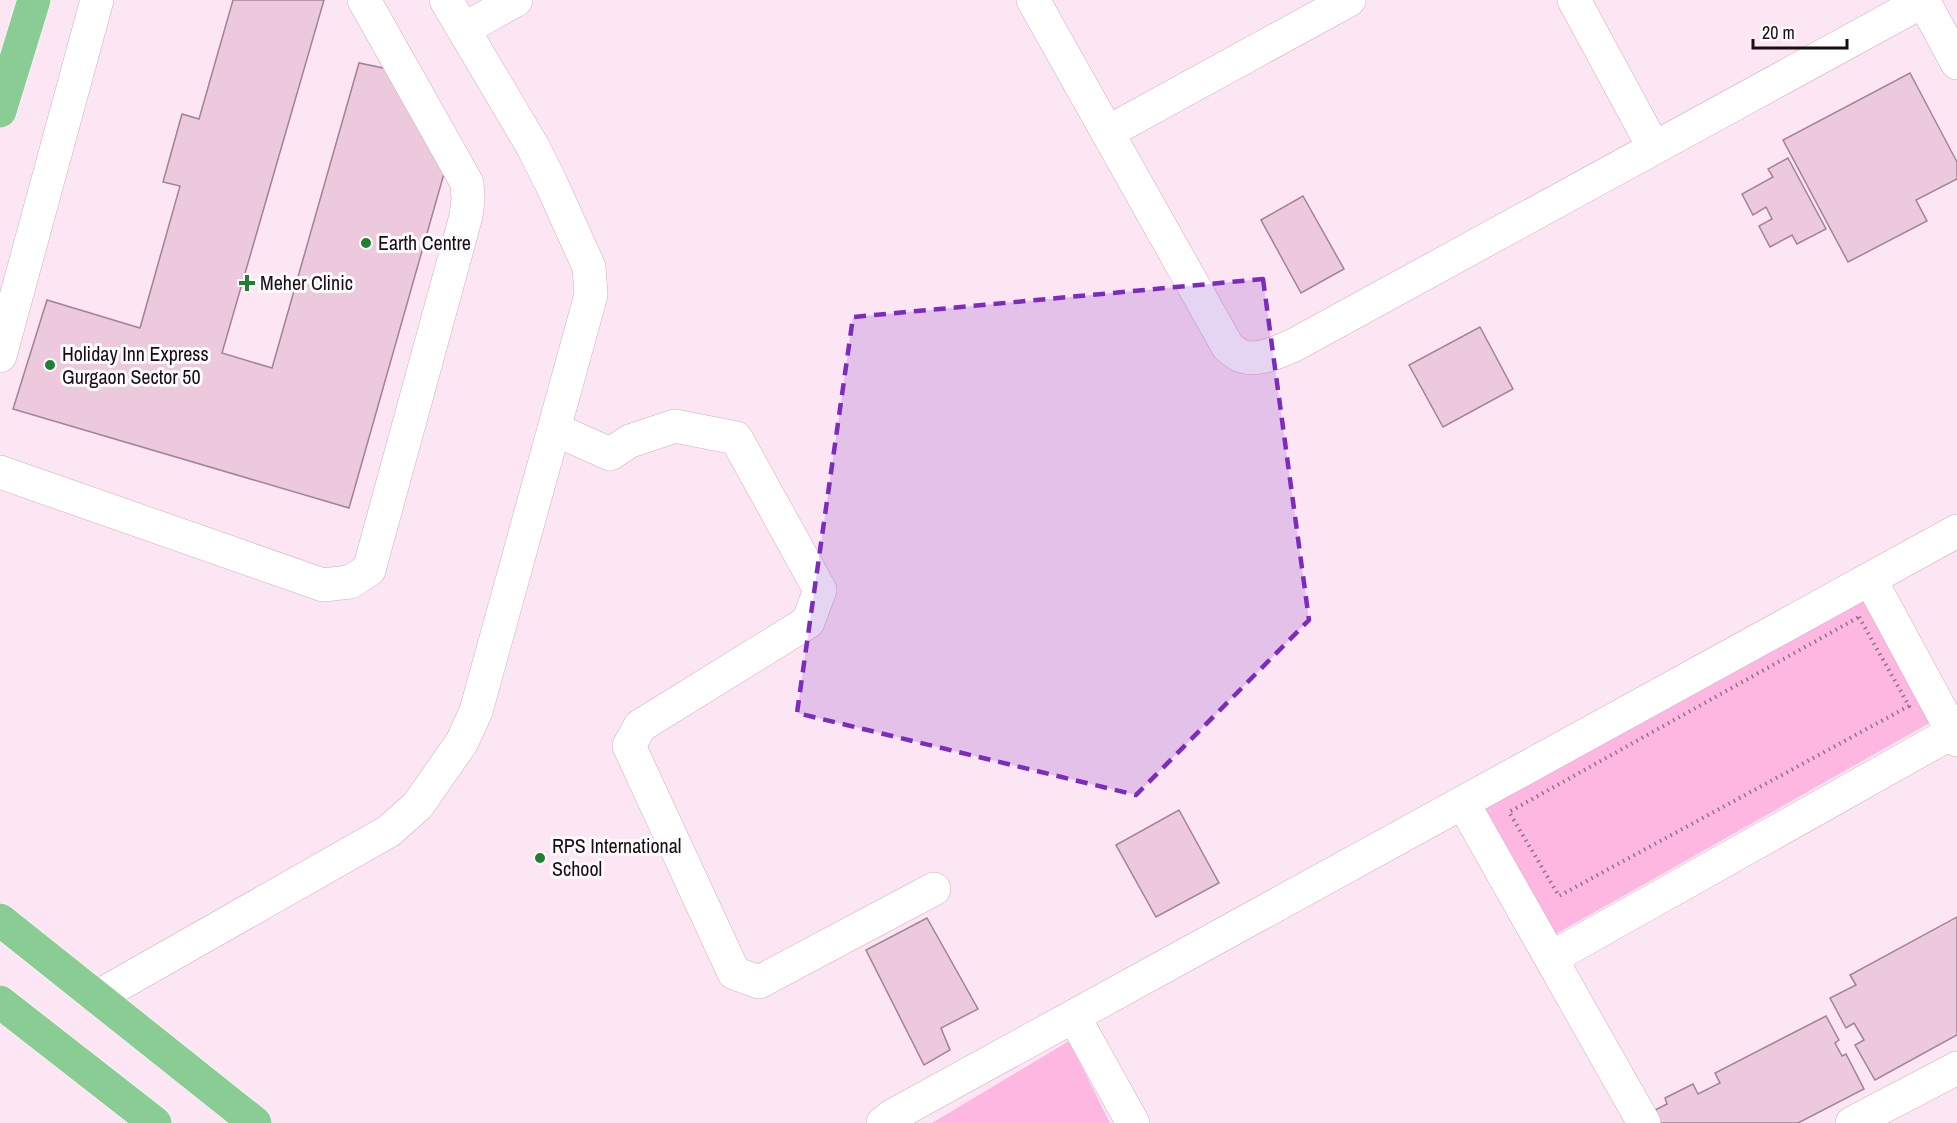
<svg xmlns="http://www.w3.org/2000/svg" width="1957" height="1123" viewBox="0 0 1957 1123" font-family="'Archivo Narrow',sans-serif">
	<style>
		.green { fill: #fdb7e1 }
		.building { fill: #edc9de; stroke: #a38295; stroke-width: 1.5 }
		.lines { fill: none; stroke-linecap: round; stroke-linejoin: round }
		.minor-casing { stroke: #d0adc1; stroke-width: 34 }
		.major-casing { stroke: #fff; stroke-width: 34 }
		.path { stroke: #887781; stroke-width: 4; stroke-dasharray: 1.5 4.5; stroke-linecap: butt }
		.minor { stroke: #fff; stroke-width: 33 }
		.major { stroke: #89cd94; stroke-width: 33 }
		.marked { fill: #7b2cbf; fill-opacity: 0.2; stroke: #7b2cbf; stroke-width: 4.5; stroke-dasharray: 12 8; stroke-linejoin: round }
		.poi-dot { fill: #1f8032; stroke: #fbfbfb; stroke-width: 2 }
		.labels { text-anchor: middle; stroke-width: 6; stroke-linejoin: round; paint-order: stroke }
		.poi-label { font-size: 20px; fill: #190d15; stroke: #fbfbfb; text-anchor: start }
	</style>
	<rect width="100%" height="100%" fill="#fde6f3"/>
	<g class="green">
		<polygon points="1862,593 1933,721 1554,935 1483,806"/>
		<polygon points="1069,1041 1110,1123 932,1123"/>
	</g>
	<g class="building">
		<polygon points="233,0 324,0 222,353 272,368 359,63 388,69 445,170 349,508 13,409 47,300 140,328 180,186 163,182 182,114 199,119"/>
		<polygon points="1910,73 1957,162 1957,179 1916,200 1927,221 1848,262 1783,140"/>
		<polygon points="1788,158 1826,229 1797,244 1792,235 1770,247 1759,226 1772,219 1766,207 1753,215 1742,194 1773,177 1768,169"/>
		<polygon points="1303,196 1344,269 1301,293 1261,220"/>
		<polygon points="1480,327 1513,389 1443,427 1409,365"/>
		<polygon points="1179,810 1219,883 1156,917 1116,845"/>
		<polygon points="1957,917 1957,1035 1875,1080 1855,1045 1864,1040 1854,1023 1846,1028 1830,998 1856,985 1850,975"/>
		<polygon points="927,918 978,1009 941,1028 950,1050 924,1065 866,950"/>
		<polygon points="1826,1016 1839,1040 1835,1043 1842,1056 1846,1054 1864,1089 1798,1123 1651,1123 1647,1114 1667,1104 1665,1098 1693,1084 1698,1094 1720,1083 1715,1073"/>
	</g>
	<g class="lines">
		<g class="minor-casing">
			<g id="minor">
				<path d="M1033,0l195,347c4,3 9,7 13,9 17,6 37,-4 53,-11l629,-344"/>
				<polyline points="1574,0 1654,148"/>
				<polyline points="1923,0 1957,63"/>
				<polyline points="464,29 516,0"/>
				<polyline points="1108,132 1349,0"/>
				<polyline points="0,356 97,0"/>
				<polyline points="554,429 610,454 630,441 675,426 736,438 820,590 808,622 640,726 629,746 734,973 759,982 934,889"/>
				<polyline points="0,472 323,585 350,582 369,570 466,216 468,200 467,183 364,0"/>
				<polyline points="1870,579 1957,740"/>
				<polyline points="1463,803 1644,1123"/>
				<polyline points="1551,958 1953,732"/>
				<polyline points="97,997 389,831 418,805 462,742 476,711 591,295 589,267 551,183 533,147 446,0"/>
				<polyline points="1074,1017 1133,1123"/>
				<polyline points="883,1123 892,1116 1957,531"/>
				<polyline points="1852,1123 1957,1068"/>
			</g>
		</g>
		<g class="major-casing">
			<g id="major">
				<polyline points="0,111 34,0"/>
				<polyline points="0,920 255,1123"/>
				<polyline points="0,1002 155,1123"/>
			</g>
		</g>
		<polygon class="path" points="1859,617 1909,706 1559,896 1509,812"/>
		<use href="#minor" class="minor"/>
		<use href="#major" class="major"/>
	</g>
	<path class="marked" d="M1263,279l46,341 -173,175 -339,-82 56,-396z"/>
	<g class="poi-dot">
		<circle cx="366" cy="243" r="6"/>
		<path d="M244 274h6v6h6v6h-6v6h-6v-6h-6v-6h6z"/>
		<circle cx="50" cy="365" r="6"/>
		<circle cx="540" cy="858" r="6"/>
	</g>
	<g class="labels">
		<g class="poi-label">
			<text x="378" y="250">Earth Centre</text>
			<text x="260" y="290">Meher Clinic</text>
			<text x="62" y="361">Holiday Inn Express<tspan x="62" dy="23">Gurgaon Sector 50</tspan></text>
			<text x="552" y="853">RPS International<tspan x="552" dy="23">School</tspan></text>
		</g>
	</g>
	<path d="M1753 39v9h94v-9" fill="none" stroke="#190d15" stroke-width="3"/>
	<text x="1762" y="39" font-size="18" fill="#190d15" stroke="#fbfbfb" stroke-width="4.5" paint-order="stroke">20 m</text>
</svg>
